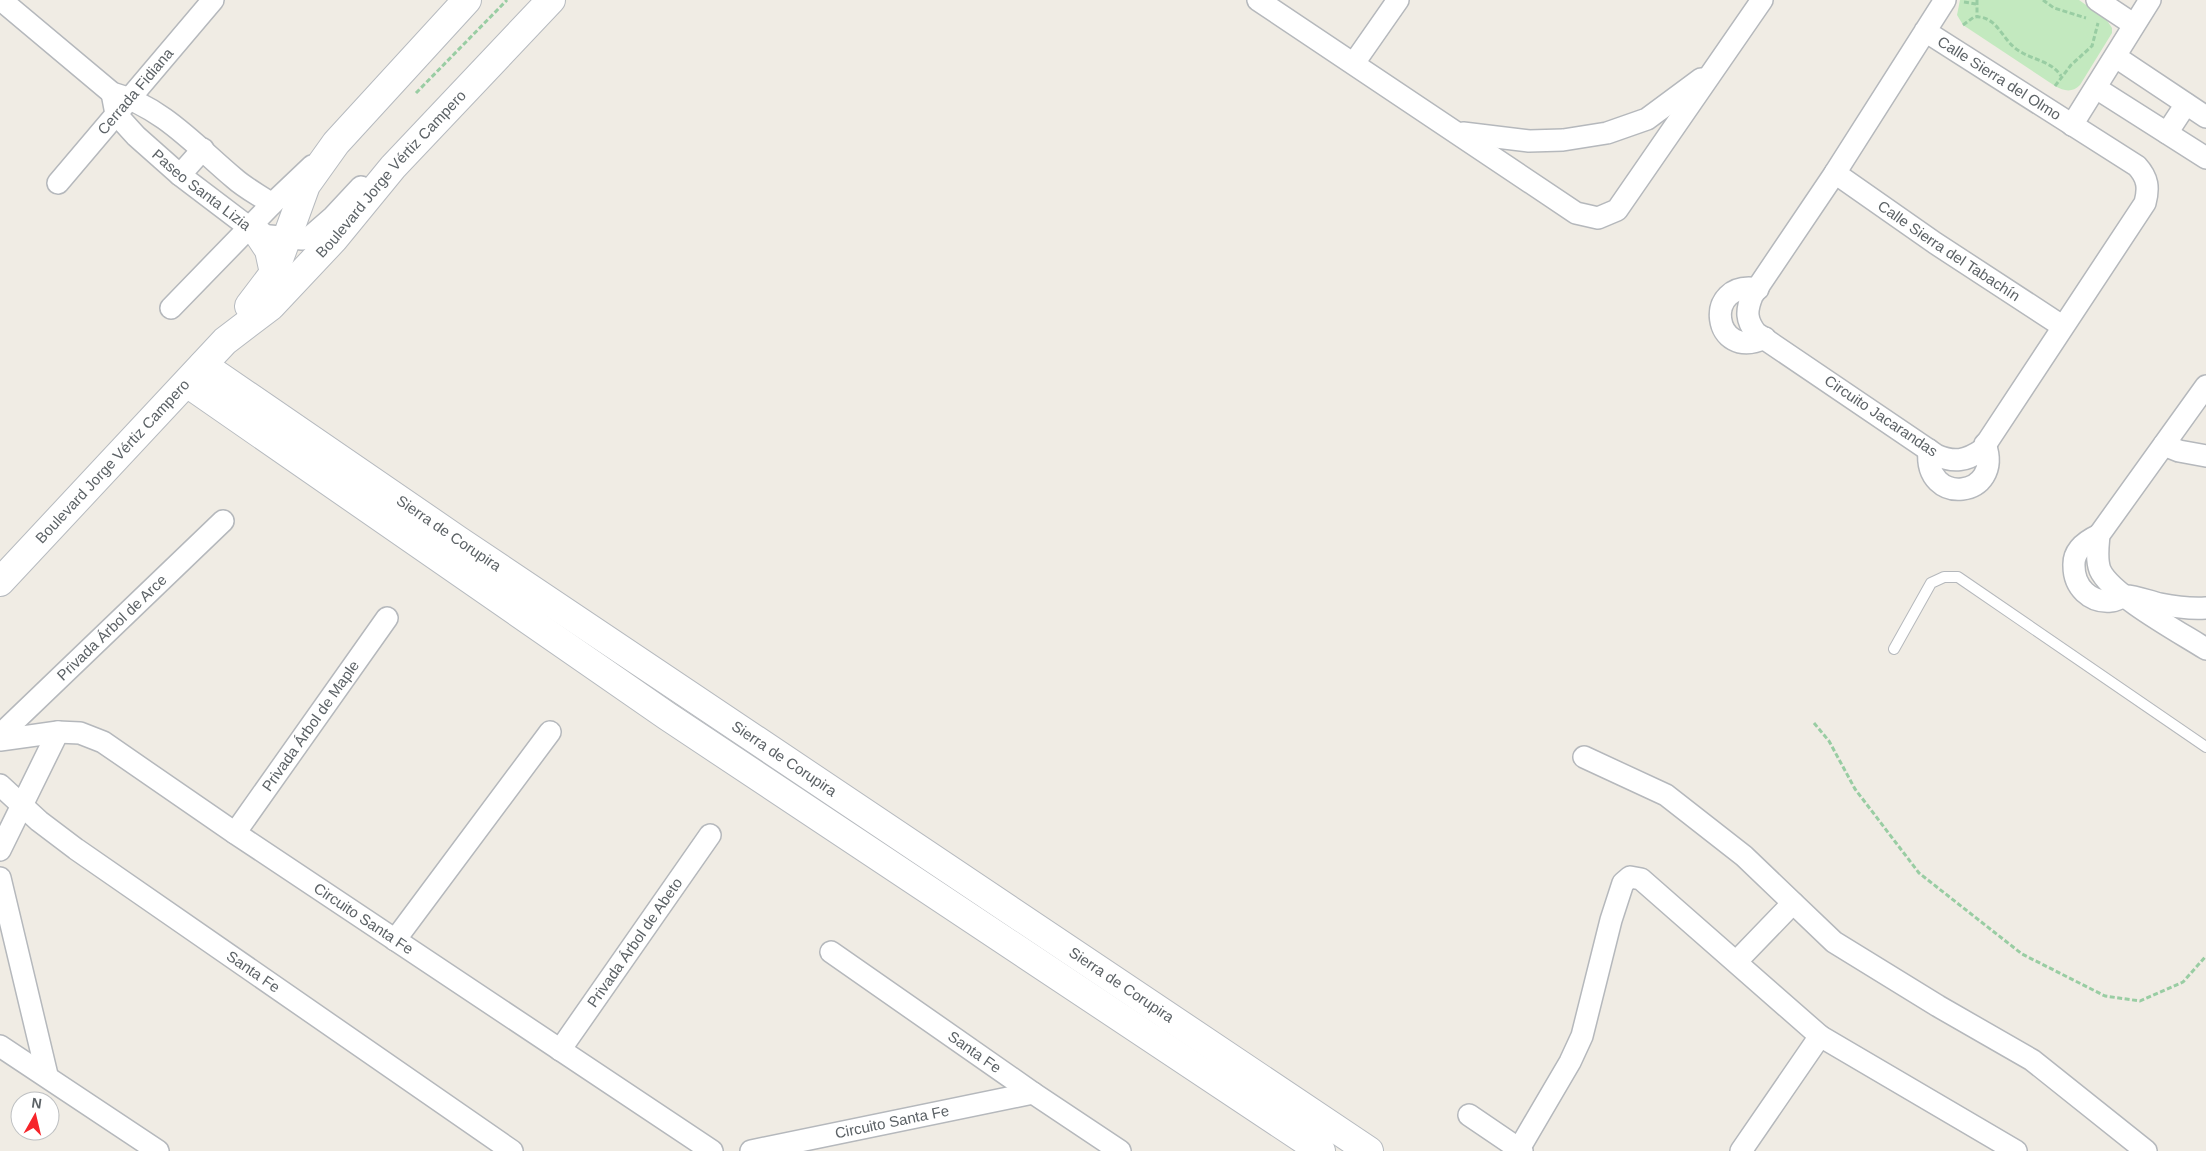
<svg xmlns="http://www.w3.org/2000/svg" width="2206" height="1151" viewBox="0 0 2206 1151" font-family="Arial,sans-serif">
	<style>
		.green { fill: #c3e9bf }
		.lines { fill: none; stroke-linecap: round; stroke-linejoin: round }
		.lane-casing { stroke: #b5b8bc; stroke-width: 12 }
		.street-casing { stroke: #b5b8bc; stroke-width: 24 }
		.secondary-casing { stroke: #b6babf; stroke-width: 30 }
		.path { stroke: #99cda3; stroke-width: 3; stroke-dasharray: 5 2.5; stroke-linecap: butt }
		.lane { stroke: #fff; stroke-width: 10 }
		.street { stroke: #fff; stroke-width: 21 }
		.secondary { stroke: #fff; stroke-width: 28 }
		.labels { text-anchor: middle; stroke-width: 4; stroke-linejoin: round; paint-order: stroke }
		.street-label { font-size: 15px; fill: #5c6266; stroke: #fff }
	</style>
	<rect width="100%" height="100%" fill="#f0ece4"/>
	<path class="green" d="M1960,0h119l27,19 6,9v5l-32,52c-8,8 -16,6 -25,1l-92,-61 -6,-10z"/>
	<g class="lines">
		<g class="lane-casing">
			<polyline id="lane" points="1894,649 1931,583 1944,577 1958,577 2206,747"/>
		</g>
		<g class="street-casing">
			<g id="street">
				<path d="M1,0l111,93c49,13 84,53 122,85 11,10 25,17 38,26"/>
				<polyline points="1258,0 1576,213 1598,218 1617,210 1762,0"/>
				<polyline points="2097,0 2133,24"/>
				<path id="s1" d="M1925,31l212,135c11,12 12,22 8,37l-163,247c-16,11 -28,13 -46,5l-180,-122c-10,-13 -10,-22 -4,-37l83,-123 110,-173"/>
				<polyline points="2116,57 2206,117"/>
				<polyline points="1354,63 1398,0"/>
				<polyline points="2096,88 2206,158"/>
				<path id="s2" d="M112,93l4,21 20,22 44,39 79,60 43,4 8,-2 23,-20 28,-30"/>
				<polyline points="2072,125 2150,0"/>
				<polyline points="1463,133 1529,141 1563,140 1607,133 1647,119 1701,79"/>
				<polyline points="2167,133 2186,104"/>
				<path id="s3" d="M1835,173l100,70 127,83"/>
				<polyline points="180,175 203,149"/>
				<path id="s4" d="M58,183l155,-183"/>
				<path d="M1758,289c-56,-10 -46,74 7,49"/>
				<polyline points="171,308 272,204 312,166"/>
				<path d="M2206,386l-107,149c-1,11 -3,24 1,35 11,25 81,63 106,79"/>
				<polyline points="2164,445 2179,451 2206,456"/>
				<path d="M1929,450c-6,58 76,48 56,-6"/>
				<path d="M2099,535c-13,6 -26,15 -25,31 0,21 16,37 37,35 5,0 10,-4 15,-5 10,0 24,6 34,8 15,3 31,5 46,4"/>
				<path id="s5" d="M0,735l223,-214"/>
				<path id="s6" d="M0,740l58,-8 22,1 23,9 132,91 477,318"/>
				<polyline points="1584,757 1666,795 1744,856 1834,942 1938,1006 2032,1060 2146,1151"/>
				<path id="s7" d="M0,785l39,36 37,28 436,302"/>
				<path id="s8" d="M235,833l152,-215"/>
				<polyline points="0,850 58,732"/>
				<polyline points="0,878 47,1075"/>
				<polyline points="395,940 550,732"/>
				<path id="s9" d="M831,952l202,141 87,58"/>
				<polyline points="1737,961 1793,903"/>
				<polyline points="0,1046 158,1151"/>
				<path id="s10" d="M560,1050l150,-215"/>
				<polyline points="1469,1115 1522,1151"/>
				<polyline points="1519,1149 1570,1062 1582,1036 1611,920 1623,883 1630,877 1641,879 1820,1036 2016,1151"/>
				<path id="s11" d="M751,1151l282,-58"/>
				<polyline points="1741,1151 1820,1036"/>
			</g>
		</g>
		<g class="secondary-casing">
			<g id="secondary">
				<polyline points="259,235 269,250 274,273"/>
				<polyline points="249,306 274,273 306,185 336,143 467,0"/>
				<path id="s12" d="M203,365l255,175 911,611"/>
				<polyline points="187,383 667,716 1321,1151"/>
				<path id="s13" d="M0,582l225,-241 46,-35 63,-67 59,-72 158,-167"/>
			</g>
		</g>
		<g class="path">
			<polyline points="1977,0 1977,17"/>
			<polyline points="2043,0 2054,8 2086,18"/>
			<polyline points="1964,2 1976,4"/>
			<path d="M1963,25l11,-8c22,-2 27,20 41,31 15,12 36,12 46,28"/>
			<polyline points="2055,86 2071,65 2092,46 2098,23"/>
			<polyline points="416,93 507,0"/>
			<polyline points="1814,723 1829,741 1855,789 1919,873 2022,954 2105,996 2140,1001 2183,982 2206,956"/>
		</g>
		<use href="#lane" class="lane"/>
		<use href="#street" class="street"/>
		<use href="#secondary" class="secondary"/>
	</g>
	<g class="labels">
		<g class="street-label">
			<text dy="5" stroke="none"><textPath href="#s1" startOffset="88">Calle Sierra del Olmo</textPath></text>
			<text dy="5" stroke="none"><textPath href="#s4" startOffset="120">Cerrada Fidiana</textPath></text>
			<text dy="5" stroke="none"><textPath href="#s13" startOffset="566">Boulevard Jorge Vértiz Campero</textPath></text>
			<text dy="5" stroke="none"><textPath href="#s2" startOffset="136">Paseo Santa Lizia</textPath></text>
			<text dy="5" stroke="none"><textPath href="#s3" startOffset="138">Calle Sierra del Tabachín</textPath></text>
			<text transform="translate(1881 416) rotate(34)" y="5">Circuito Jacarandas</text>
			<text dy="5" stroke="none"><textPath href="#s13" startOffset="165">Boulevard Jorge Vértiz Campero</textPath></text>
			<text dy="5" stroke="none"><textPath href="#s12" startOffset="298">Sierra de Corupira</textPath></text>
			<text dy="5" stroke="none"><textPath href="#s5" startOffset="155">Privada Árbol de Arce</textPath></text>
			<text dy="5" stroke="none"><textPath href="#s8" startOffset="131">Privada Árbol de Maple</textPath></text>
			<text dy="5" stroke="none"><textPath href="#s12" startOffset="702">Sierra de Corupira</textPath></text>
			<text dy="5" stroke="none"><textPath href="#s6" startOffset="420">Circuito Santa Fe</textPath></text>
			<text dy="5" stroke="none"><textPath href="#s10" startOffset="131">Privada Árbol de Abeto</textPath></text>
			<text dy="5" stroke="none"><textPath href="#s7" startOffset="315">Santa Fe</textPath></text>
			<text dy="5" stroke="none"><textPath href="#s12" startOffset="1108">Sierra de Corupira</textPath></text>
			<text dy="5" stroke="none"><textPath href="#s9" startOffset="175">Santa Fe</textPath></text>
			<text dy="5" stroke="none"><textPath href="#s11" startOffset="144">Circuito Santa Fe</textPath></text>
		</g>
	</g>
	<g transform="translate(35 1116) rotate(8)"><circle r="24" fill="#ffffff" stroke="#bec0c2"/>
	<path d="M0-4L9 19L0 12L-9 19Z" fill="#f6242a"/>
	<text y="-8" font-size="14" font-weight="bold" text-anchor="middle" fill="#5c6266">N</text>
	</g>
</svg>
